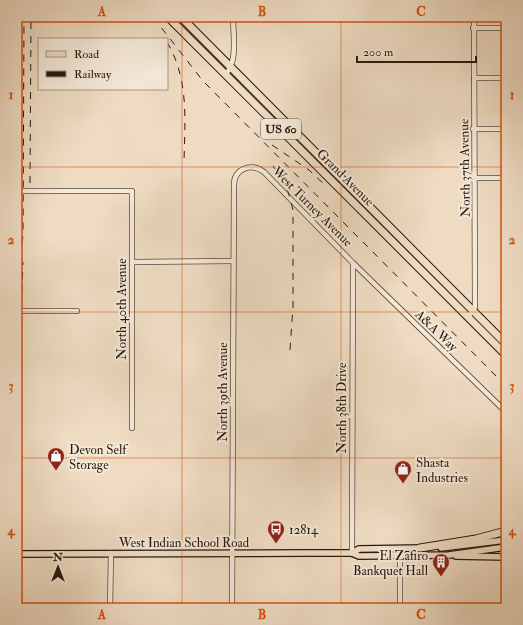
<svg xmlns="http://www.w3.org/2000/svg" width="523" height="625" viewBox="0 0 523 625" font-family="'IM FELL Double Pica',serif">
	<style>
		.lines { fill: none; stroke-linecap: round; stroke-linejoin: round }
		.minor-casing { stroke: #5a493c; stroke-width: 6 }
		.major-casing { stroke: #28180f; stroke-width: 8 }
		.highway-casing { stroke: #28180f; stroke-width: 9 }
		.minor { stroke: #f4e8d7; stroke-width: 4.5 }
		.major { stroke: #eedbc2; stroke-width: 5.5 }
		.highway { stroke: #eedbc2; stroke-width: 7 }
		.rail { stroke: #28180f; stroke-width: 1; stroke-dasharray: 7 7; stroke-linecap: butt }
		.grid { fill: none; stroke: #d5520c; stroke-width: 1; stroke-opacity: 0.55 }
		.labels { text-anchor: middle; stroke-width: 4; stroke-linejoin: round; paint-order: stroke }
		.shield { fill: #f4e8d7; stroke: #65564b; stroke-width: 1 }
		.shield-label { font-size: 12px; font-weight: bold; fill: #28180f }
		.street-label { font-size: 13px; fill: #28180f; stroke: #f4e8d7 }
		.poi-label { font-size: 13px; fill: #28180f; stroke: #f4e8d7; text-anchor: start }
		.neatline { fill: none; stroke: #d5520c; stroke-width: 1.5 }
		.grid-label { font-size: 13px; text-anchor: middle; font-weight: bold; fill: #d5520c }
	</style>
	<rect width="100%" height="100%" fill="#eedbc2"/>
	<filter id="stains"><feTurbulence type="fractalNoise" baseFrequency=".005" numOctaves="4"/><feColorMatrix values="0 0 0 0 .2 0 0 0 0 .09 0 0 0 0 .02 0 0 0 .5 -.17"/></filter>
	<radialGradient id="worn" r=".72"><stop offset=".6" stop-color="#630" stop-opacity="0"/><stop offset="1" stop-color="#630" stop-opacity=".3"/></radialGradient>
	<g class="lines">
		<g class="minor-casing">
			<g id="minor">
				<polyline points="473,28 506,28"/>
				<path d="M226,74c12,-14 7,-39 7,-57"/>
				<polyline points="474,78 506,78"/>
				<polyline points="473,129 506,129"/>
				<polyline points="473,178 506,178"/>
				<polyline points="17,191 132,191 132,428"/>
				<polyline points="132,262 233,261"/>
				<polyline points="17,311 77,311"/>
				<polyline points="468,317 475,307 474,17"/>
				<polyline points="352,553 353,263"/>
				<polyline points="110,608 111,553"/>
				<path d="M232,608l2,-423c0,-16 17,-23 30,-13l89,91 153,149"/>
				<polyline points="400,608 400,548"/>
			</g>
		</g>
		<g class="major-casing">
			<g id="major">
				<polyline points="441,548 506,540"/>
				<polyline points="352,553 359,549 424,548"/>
				<polyline points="17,554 306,553 352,553 359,556 449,555 506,547"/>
				<polyline points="456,556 506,557"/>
			</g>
		</g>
		<g class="highway-casing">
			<g id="highway">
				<polyline points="168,17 506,355"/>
				<polyline points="181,17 506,344"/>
				<polyline points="420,548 476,539 506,531"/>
			</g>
		</g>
		<use href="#minor" class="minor"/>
		<use href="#major" class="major"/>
		<use href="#highway" class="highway"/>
		<g class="rail">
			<polyline points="153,17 203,81 506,386"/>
			<path d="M167,42c22,37 18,78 17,119"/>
			<polyline points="272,145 309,170 326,186"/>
			<polyline points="273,166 286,184 293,210 293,307 290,350"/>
			<polyline points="30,183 31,17"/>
			<polyline points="17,271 23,236 24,17"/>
			<polyline points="22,293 23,262"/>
		</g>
	</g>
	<path class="grid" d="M182,17v591M341,17v591M17,167h489M17,312h489M17,458h489"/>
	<defs>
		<g id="shop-pin" transform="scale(0.9)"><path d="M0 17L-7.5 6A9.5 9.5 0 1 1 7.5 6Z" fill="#8f2418" stroke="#f4e8d7"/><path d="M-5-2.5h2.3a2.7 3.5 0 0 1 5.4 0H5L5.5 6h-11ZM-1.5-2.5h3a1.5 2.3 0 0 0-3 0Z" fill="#fff"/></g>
		<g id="bus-pin" transform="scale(0.9)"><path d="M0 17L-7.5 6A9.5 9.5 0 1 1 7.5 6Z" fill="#8f2418" stroke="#f4e8d7"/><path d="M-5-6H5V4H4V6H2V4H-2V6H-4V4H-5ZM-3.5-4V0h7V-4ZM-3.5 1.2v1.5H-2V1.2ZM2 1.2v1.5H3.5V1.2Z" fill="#fff"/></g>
		<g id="building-pin" transform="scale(0.9)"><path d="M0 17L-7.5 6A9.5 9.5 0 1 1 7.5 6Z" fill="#8f2418" stroke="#f4e8d7"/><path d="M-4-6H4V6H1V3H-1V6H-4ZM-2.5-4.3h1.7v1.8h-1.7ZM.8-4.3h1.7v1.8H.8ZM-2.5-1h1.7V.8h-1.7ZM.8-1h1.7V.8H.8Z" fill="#fff"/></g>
	</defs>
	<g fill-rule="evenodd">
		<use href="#shop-pin" x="56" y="456"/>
		<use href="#shop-pin" x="403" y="469"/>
		<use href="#bus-pin" x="276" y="529"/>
		<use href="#building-pin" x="441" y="562"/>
	</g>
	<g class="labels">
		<rect class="shield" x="261" y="119" width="40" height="20" rx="3"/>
		<g class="shield-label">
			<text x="281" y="133">US 60</text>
		</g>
		<g class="street-label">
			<text transform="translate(464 168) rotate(-91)" y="5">North 37th Avenue</text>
			<text transform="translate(346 177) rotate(45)" y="5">Grand Avenue</text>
			<text transform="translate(313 206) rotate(45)" y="5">West Turney Avenue</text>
			<text transform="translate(121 309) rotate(-90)" y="5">North 40th Avenue</text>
			<text transform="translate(437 330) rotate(44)" y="5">A&amp;A Way</text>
			<text transform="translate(222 392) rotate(-90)" y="5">North 39th Avenue</text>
			<text transform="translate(341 408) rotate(-90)" y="5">North 38th Drive</text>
			<text x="184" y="547">West Indian School Road</text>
		</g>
		<g class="poi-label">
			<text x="69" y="454">Devon Self<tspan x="69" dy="15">Storage</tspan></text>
			<text x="416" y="467">Shasta<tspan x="416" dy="15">Industries</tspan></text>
			<text x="289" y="534">12814</text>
			<text x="428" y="560" text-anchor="end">El Zafiro<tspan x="428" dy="15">Bankquet Hall</tspan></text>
		</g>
	</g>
	<rect width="523" height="625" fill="none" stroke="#eedbc2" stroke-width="44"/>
	<rect x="38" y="38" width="130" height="52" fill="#f4e8d7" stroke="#a29587"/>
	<rect x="46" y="51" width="20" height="6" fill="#eedbc2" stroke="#a29587"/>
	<text x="74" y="58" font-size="12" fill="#28180f">Road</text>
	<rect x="46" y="71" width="20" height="6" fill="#28180f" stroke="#a29587"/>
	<text x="74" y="78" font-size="12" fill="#28180f">Railway</text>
	<g transform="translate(58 567)" stroke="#f4e8d7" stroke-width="3" paint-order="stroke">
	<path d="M0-3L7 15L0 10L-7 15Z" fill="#28180f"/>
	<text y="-6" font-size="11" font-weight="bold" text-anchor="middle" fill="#28180f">N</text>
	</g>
	<path d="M357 56v6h119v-6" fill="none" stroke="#28180f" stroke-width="2"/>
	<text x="363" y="56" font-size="12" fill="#28180f" stroke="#f4e8d7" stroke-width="3" paint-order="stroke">200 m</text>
	<rect x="22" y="22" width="479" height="581" class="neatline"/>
	<g class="grid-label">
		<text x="102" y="16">A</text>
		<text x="262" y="16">B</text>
		<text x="421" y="16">C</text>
		<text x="11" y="99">1</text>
		<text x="512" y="99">1</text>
		<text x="11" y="244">2</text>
		<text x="512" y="244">2</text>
		<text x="11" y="390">3</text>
		<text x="512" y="390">3</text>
		<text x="11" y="535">4</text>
		<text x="512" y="535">4</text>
		<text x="102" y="619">A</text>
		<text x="262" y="619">B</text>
		<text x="421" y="619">C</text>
	</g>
	<rect width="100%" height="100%" filter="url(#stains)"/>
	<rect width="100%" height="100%" fill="url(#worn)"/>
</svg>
